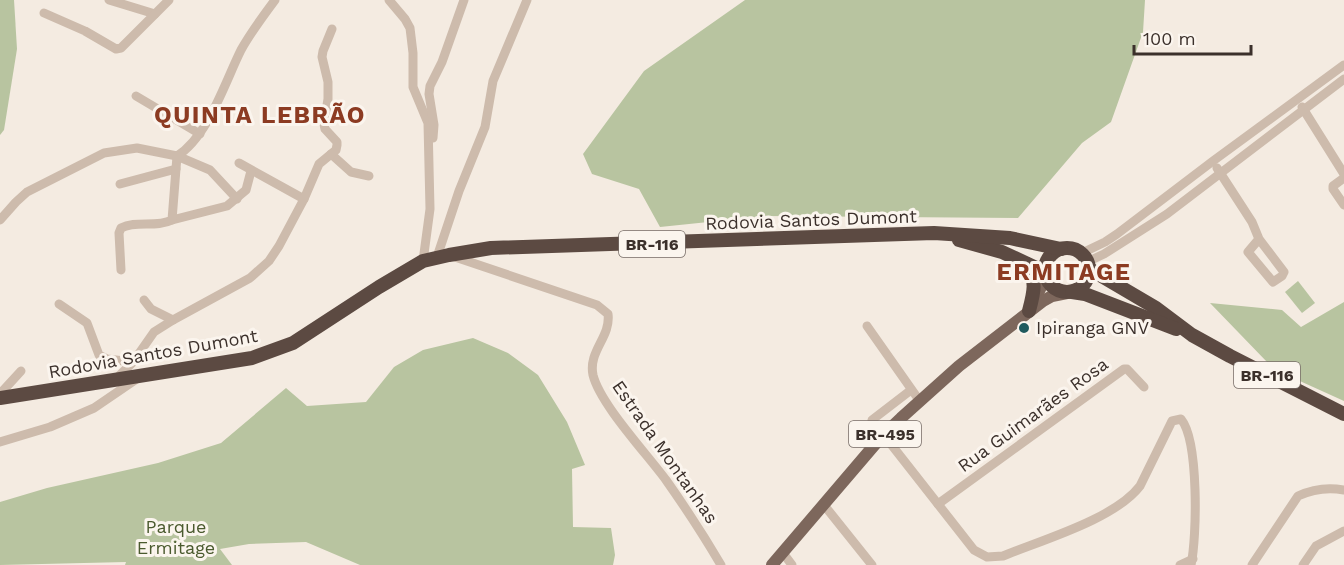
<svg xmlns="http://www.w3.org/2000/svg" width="1344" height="565" viewBox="0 0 1344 565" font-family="'Work Sans',sans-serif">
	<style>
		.green { fill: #b8c4a0 }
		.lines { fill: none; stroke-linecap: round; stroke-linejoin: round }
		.minor { stroke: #cdbbac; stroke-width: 9 }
		.major { stroke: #7d675c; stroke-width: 12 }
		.highway { stroke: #5c4a42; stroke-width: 14 }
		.poi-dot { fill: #1f5a5e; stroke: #fbf5ee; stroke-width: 2 }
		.labels { text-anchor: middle; stroke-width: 6; stroke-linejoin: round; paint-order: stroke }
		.shield { fill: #fbf5ee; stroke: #756b66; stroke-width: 1.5 }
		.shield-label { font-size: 16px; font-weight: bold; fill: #3b302b }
		.street-label { font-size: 18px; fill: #3b302b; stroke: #fbf5ee }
		.poi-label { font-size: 18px; fill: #3b302b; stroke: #fbf5ee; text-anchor: start }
		.park-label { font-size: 18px; fill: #4a5a2e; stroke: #fbf5ee }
		.district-label { font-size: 24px; font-weight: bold; letter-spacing: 1.5px; fill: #8c3b22; stroke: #fbf5ee }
	</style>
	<rect width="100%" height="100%" fill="#f4ebe1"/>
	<g class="green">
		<polygon points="0,0 14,0 17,49 4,130 0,135"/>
		<polygon points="745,0 1145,0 1143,32 1111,122 1082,143 1018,218 766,216 660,227 639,189 592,174 583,154 644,71"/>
		<polygon points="1298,281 1315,303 1302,313 1285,292"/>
		<polygon points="1344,302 1344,401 1291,377 1267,362 1210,303 1282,310 1301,327"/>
		<polygon points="473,338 508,353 538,375 567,422 585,465 572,469 573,527 611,528 615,555 613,565 360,565 306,542 249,544 220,549 232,565 125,565 126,562 0,565 0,502 47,488 158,463 221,443 286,388 307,406 366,402 394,367 423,350"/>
	</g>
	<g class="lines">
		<g class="minor">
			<polyline points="109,0 155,14"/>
			<polyline points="389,0 405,19 410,28 413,53 413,87 428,123 430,209 423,261"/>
			<polyline points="44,13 85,31 116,49 121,48 169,0"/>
			<polyline points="136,96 200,134"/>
			<polyline points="1302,107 1344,174"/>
			<polyline points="433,138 434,125 429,94 430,86 442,62 464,0"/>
			<polyline points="331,154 351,172 369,176"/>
			<polyline points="239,163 304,199"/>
			<polyline points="1217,168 1252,222 1259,239 1284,272 1282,276 1273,282 1248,252 1259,239"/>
			<polyline points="1344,178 1333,186 1333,189 1344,205"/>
			<polyline points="120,184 176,169"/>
			<path d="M0,220l16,-18 11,-10 77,-39 33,-5 40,8c31,-19 48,-74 64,-106 10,-18 22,-34 34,-50"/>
			<polyline points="172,220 227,206 246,190 251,171"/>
			<polyline points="1082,253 1105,242 1117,234 1213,161 1344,65"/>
			<path d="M452,256l145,49 11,9c3,23 -20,37 -15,61 7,29 54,79 73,105 19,27 38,56 55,85"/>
			<polyline points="437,257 459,191 485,127 493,81 527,0"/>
			<polyline points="1087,262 1104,254 1167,214 1344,79"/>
			<path d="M121,270l-2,-37 2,-5c15,-8 35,0 51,-8l5,-64 33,14 27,29"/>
			<polyline points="144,300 151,309 173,320"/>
			<polyline points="59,304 87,323 99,355 107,359 133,362"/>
			<polyline points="867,326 919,400"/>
			<polyline points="115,380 133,362 154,332 173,320 250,278 269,261 279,246 304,199 319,164 336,150 337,145 337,142 325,129 324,124 328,99 328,82 322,57 323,51 332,29"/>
			<path d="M911,390l-39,30 102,130 13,7 16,-1c39,-16 112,-37 137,-70l32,-65 9,-2c18,22 16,118 10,146"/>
			<polyline points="0,394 21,371"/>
			<polyline points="0,442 50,427 94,408 138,378"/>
			<polyline points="938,504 1124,369 1127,369 1144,387"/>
			<polyline points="824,505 872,565"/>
			<polyline points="783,553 792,565"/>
			<polyline points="1180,565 1193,559"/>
			<path d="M1252,565l46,-69c15,-7 30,-9 46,-6"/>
			<polyline points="1303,565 1316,546 1344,531"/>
		</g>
		<g class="major">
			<polyline points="1033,303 1046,277"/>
			<polyline points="772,565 883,435 901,418 959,366 1043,301 1052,296 1072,292"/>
		</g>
		<g class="highway">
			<polyline points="959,240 1002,252 1045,272"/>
			<circle cx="1067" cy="270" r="22"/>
			<path d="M1027,264c10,17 7,28 2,47"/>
			<polyline points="1088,268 1156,308 1192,335 1230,356 1344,414"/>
			<polyline points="1072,292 1085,294 1176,329"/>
			<polyline points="0,398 252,358 293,343 379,287 423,261 449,255 491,248 934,233 1010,238 1061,249"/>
		</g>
	</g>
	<circle class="poi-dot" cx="1024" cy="328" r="6"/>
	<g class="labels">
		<g class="shield">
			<rect x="619" y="231" width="66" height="26" rx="4.5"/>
			<rect x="1234" y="362" width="66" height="26" rx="4.5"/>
			<rect x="849" y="421" width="72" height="26" rx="4.5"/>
		</g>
		<g class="shield-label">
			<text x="652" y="250">BR-116</text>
			<text x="1267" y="381">BR-116</text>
			<text x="885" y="440">BR-495</text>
		</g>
		<g class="street-label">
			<text transform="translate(811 220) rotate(-2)" y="6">Rodovia Santos Dumont</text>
			<text transform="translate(153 354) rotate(-10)" y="6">Rodovia Santos Dumont</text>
			<text transform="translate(1033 415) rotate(-36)" y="6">Rua Guimarães Rosa</text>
			<text transform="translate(665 452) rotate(55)" y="6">Estrada Montanhas</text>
		</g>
		<g class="poi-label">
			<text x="1036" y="334">Ipiranga GNV</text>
		</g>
		<g class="park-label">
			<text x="176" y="533">Parque<tspan x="176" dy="21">Ermitage</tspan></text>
		</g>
		<g class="district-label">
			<text x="260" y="123">QUINTA LEBRÃO</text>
			<text x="1064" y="280">ERMITAGE</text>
		</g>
	</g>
	<path d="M1134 45v9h117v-9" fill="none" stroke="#3b302b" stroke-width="3"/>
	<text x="1143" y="45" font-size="18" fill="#3b302b" stroke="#fbf5ee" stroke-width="4.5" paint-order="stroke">100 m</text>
</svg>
